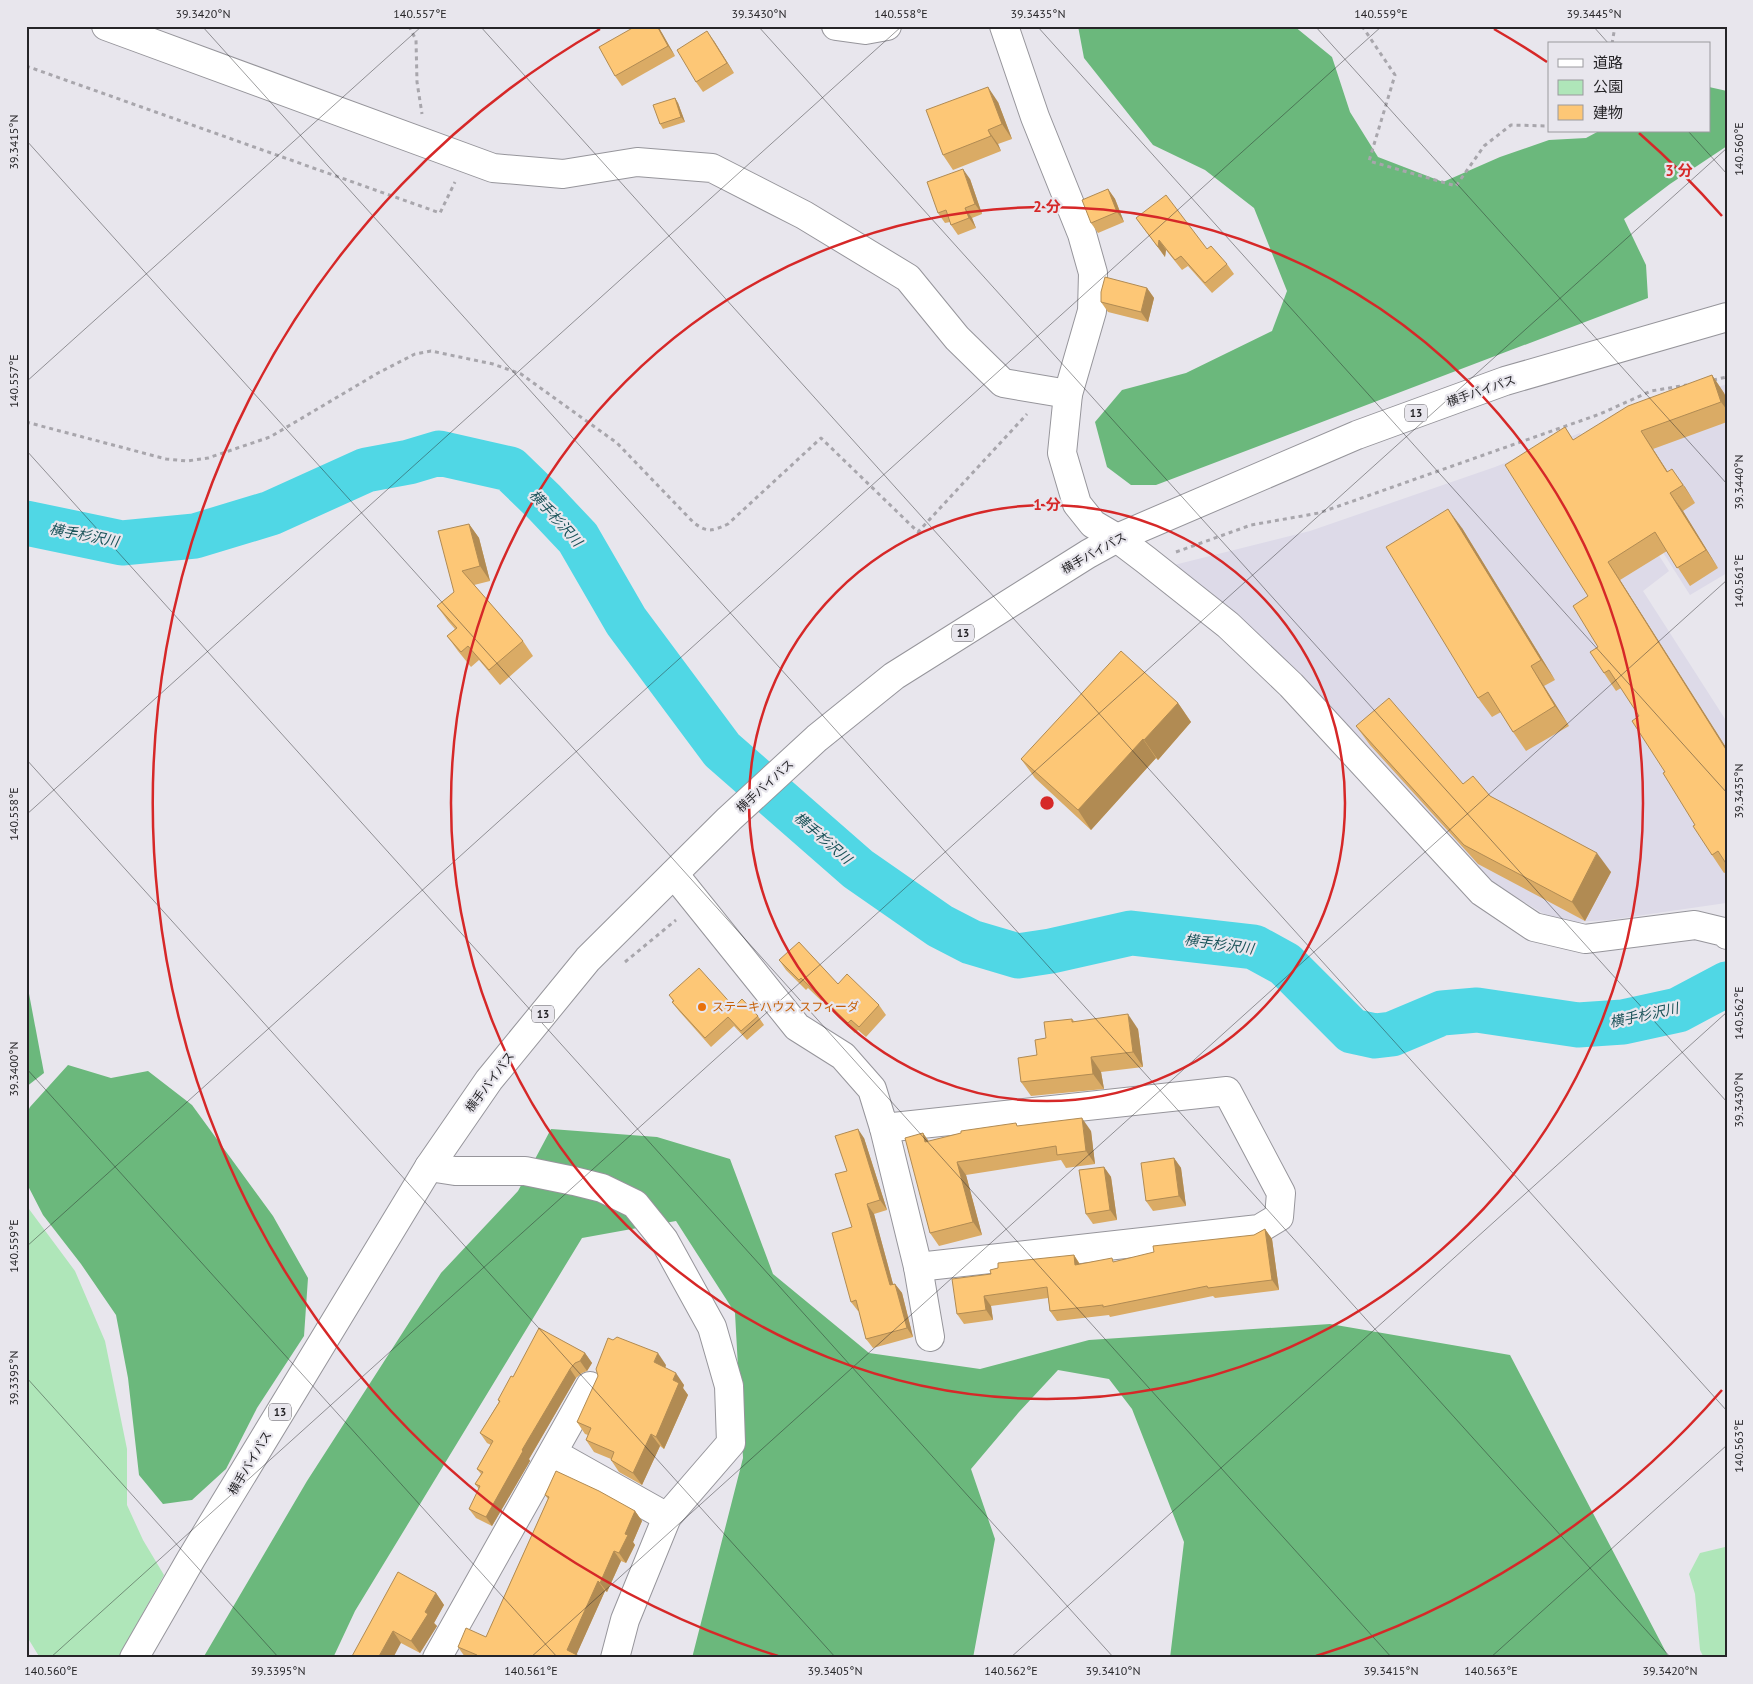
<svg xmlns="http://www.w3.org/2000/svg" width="1753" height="1684" viewBox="0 0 1753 1684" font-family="'PT Sans','Noto Sans JP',sans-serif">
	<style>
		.built { fill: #dddae8 }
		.green { fill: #afe6b9 }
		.forest { fill: #6bb87c }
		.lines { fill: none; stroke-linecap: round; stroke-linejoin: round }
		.river { stroke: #50d7e5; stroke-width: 45 }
		.minor-casing { stroke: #96959b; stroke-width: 30 }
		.highway-casing { stroke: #96959b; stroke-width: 30 }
		.path { stroke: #a8a6ac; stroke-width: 3; stroke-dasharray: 4 4; stroke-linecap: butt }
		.minor { stroke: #fff; stroke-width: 28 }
		.highway { stroke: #fff; stroke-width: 28 }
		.wall { fill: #daab65 }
		.shaded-wall { fill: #b18b53 }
		.building { fill: #fdc776; stroke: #b18b53 }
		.ticks { fill: none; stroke: #262528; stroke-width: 1; stroke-opacity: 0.45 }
		.ring { fill: none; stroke: #d62828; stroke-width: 2.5 }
		.food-dot { fill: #e8710a; stroke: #e8e6ed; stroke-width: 2 }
		.labels { text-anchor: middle; stroke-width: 4.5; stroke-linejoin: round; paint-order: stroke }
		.shield { fill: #e8e6ed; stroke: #605f63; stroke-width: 1 }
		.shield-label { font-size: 11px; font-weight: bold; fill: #262528 }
		.street-label { font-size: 12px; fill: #262528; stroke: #e8e6ed }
		.food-label { font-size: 12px; fill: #c56008; stroke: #e8e6ed; text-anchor: start }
		.water-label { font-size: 14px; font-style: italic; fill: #195258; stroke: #e8e6ed }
		.centre { fill: #d62828; stroke: #e8e6ed; stroke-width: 2.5 }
		.ring-label { font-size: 15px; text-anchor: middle; font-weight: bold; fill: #d62828; stroke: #e8e6ed; stroke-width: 4.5; stroke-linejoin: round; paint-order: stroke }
		.neatline { fill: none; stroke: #262528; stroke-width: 2 }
		.ticks-label { font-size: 12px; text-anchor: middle; fill: #262528 }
	</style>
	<rect width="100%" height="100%" fill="#e8e6ed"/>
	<g class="built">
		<polygon points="1727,384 1727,573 1690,595 1586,431"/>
		<polygon points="1580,433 1669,571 1643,591 1727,722 1726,903 1609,920 1559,923 1476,873 1174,565 1310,531 1495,467"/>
	</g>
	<g class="green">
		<polygon points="26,1205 75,1271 105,1341 127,1449 127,1505 143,1540 164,1575 118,1658 40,1658 26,1635"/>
		<polygon points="1725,1547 1727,1548 1727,1658 1704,1658 1700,1650 1695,1594 1689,1574 1700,1553"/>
	</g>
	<g class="forest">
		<polygon points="1078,26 1294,26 1332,57 1350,112 1378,157 1443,182 1500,157 1549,140 1586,138 1599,131 1709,131 1709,87 1727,91 1727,146 1670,184 1624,219 1646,265 1648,298 1156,485 1131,485 1107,467 1095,422 1122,390 1186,373 1272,331 1287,291 1254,208 1205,170 1153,145 1084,58"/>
		<polygon points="26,978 44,1073 26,1087"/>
		<polygon points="68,1065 111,1078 148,1071 192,1105 273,1216 308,1278 304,1336 257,1408 226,1469 192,1500 163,1504 139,1475 128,1378 116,1315 81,1264 43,1215 26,1182 26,1115 30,1107"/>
		<polygon points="551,1129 657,1137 730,1159 773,1274 869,1353 980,1369 1089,1340 1330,1324 1510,1355 1669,1658 1170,1658 1184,1542 1132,1409 1109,1379 1058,1370 1019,1412 971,1469 995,1539 973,1658 692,1658 743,1458 735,1313 676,1221 582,1238 355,1611 333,1658 203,1658 307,1481 441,1273 518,1191"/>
	</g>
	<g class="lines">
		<polyline class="river" points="26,523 122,543 195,536 271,513 366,470 409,462 439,453 510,469 544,502 578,538 626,621 722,750 858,869 940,926 971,942 1018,956 1051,951 1131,933 1254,947 1285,964 1352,1031 1375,1036 1392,1034 1442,1013 1477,1010 1578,1025 1623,1022 1678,1010 1727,984"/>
		<g class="minor-casing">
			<g id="minor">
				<polyline points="106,26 493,168 563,174 637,162 712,168 804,215 908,278 957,338 1003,383 1068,394"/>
				<polyline points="836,26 865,30 887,26"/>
				<polyline points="1004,26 1035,117 1082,234 1093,273 1092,311 1068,394 1062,453 1077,504 1093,524 1117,538 1146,560 1228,625 1291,685 1482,892 1534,927 1585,939 1695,925 1724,932 1727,935"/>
				<polyline points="674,874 797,1027 843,1056 872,1089 884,1128 1227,1091 1281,1193 1279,1217 1259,1229 918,1267"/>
				<polyline points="884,1128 918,1267 930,1337"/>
				<polyline points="429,1167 455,1171 525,1171 574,1181 602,1188 635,1204 664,1240 712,1327 729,1386 731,1443 667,1517 625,1620 615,1658"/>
				<polyline points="553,1453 667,1517"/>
				<polyline points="437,1658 590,1386"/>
			</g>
		</g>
		<g class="highway-casing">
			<polyline id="highway" points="134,1658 191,1559 429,1167 489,1080 588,959 729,819 817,738 894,676 1088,554 1117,538 1357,435 1505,381 1727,317"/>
		</g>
		<g class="path">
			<polyline points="409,26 416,40 417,82 422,114"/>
			<polyline points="1362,26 1395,75 1369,161 1456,186 1484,146 1511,125 1549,126"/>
			<polyline points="1612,44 1615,26"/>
			<polyline points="26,66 440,213 455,182"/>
			<polyline points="1713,380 1727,377"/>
			<path d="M26,422l140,37 21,2 21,-3 62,-21 108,-64 37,-19 16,-3 62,13 28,10 96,69 77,80c14,10 18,8 34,1l93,-86 97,94 109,-118"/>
			<polyline points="1176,552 1251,525 1319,513 1600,414 1651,391 1687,385"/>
			<polyline points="625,962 676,920"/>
			<polyline points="26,1656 27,1658"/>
		</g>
		<use href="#minor" class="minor"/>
		<use href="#highway" class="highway"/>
	</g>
	<g class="wall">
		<polygon points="636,26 658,26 675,56 622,86 615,76"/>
		<polygon points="714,41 734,73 703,92 696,82"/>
		<polygon points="675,98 678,103 685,122 663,129 660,124"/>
		<polygon points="998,102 1012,139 998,144 1001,151 953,170 943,155"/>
		<polygon points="970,179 982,214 972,218 976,228 958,235 951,225 950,222 945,223 938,213"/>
		<polygon points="1108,189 1115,199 1124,222 1098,233 1091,223"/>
		<polygon points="1136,218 1207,249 1227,264 1234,274 1212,293 1188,266 1182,270 1166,250 1165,257"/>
		<polygon points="1147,288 1154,298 1148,322 1108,312 1101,302"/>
		<polygon points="1712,375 1724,393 1727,400 1727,422 1653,449 1668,472 1685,487 1695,503 1683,511 1718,568 1690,586 1667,551 1620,580 1727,749 1727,872 1724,873 1712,855 1665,772 1639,716 1621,688 1616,691 1604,673 1588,596 1565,427 1573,440"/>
		<polygon points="469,524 479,538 490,581 474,585 523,641 533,656 500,685 479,660 471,667 458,651 447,636 455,629 448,621 437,606 454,592"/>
		<polygon points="1462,528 1555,680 1544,686 1569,726 1526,751 1513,732 1501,712 1492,717 1478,698"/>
		<polygon points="1178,703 1191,722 1158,760 1156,758 1091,830 1035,778 1021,759"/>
		<polygon points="1356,726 1463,784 1490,796 1611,872 1585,921 1478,864 1370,745"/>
		<polygon points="779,960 838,984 879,1005 886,1015 866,1037 858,1030 855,1033 808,988 806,990 786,970"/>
		<polygon points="669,995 734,1007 758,1016 764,1025 747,1040 734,1026 711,1047 679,1011 672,1002 673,1001"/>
		<polygon points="1072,1019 1074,1021 1138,1029 1143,1067 1101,1072 1104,1089 1031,1096 1021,1082 1046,1038"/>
		<polygon points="1018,1126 1091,1131 1095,1164 1066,1168 1061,1160 966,1175 982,1235 939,1246 930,1233 923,1133 929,1142"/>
		<polygon points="864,1138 887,1210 874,1214 893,1284 895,1284 902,1293 913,1337 873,1348 866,1339 859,1311 858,1311 851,1302 852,1227 847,1171"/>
		<polygon points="1174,1158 1181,1168 1186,1206 1153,1211 1146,1201"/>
		<polygon points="1104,1167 1111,1177 1117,1220 1093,1224 1086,1214"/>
		<polygon points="1265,1229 1272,1239 1279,1290 1215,1298 1213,1296 1110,1317 1109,1315 1057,1321 1050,1311 1048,1298 991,1306 993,1320 964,1324 957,1314 991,1274 1074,1255 1080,1264 1114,1262 1254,1235"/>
		<polygon points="585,1353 592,1363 587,1371 582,1373 576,1378 529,1459 530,1461 492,1526 476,1518 469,1509 479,1489 475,1484 481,1474 477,1469 491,1445 487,1443 480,1433 499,1402 498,1400 513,1377"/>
		<polygon points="666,1365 665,1368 684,1385 683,1388 688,1395 664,1449 660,1446 642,1485 619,1472 611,1460 611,1459 594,1452 586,1440 588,1435 585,1434 577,1422"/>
		<polygon points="545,1495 635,1511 642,1521 633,1542 635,1545 626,1563 621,1561 607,1592 605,1591 576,1655 583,1658 468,1658 465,1657 458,1647 486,1637 548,1499"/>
		<polygon points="436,1593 444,1605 434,1623 437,1626 420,1653 401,1643 351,1658"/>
	</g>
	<g class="shaded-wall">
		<polygon points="657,26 658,26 675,56 668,46"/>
		<polygon points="707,31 714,41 734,73 727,63"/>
		<polygon points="988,87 998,102 1012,139 1002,124"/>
		<polygon points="675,98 678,103 685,122 681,117"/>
		<polygon points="988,130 998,144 1001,151 991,136"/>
		<polygon points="963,169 970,179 982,214 975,204"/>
		<polygon points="1108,189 1115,199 1124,222 1117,212"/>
		<polygon points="965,208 972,218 976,228 969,218"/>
		<polygon points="1159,240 1166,250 1165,257 1158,247"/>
		<polygon points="1147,288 1154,298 1148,322 1141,312"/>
		<polygon points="1712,375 1724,393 1727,400 1727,410 1721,402"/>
		<polygon points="1641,431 1653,449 1679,490 1667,472"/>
		<polygon points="1672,469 1685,487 1695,503 1683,485"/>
		<polygon points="1670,493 1683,511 1718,568 1706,550"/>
		<polygon points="1448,509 1462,528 1555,680 1541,660"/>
		<polygon points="469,524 479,538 490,581 480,566"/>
		<polygon points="1608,562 1620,580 1727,749 1727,751"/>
		<polygon points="1531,666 1544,686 1569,726 1555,706"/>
		<polygon points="1178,703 1191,722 1158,760 1144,740"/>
		<polygon points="1143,739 1156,758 1091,830 1078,810"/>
		<polygon points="1597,853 1611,872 1585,921 1572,902"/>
		<polygon points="1128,1014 1138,1029 1143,1067 1133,1052"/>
		<polygon points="1091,1057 1101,1072 1104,1089 1093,1074"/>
		<polygon points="1082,1118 1091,1131 1095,1164 1086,1151"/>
		<polygon points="858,1129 864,1138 887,1210 880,1200"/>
		<polygon points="923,1133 932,1146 925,1142"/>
		<polygon points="1174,1158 1181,1168 1186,1206 1179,1196"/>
		<polygon points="957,1162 966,1175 982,1235 973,1222"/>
		<polygon points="1104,1167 1111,1177 1117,1220 1110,1210"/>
		<polygon points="867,1204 874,1214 896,1295 890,1285"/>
		<polygon points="1265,1229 1272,1239 1279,1290 1272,1280"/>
		<polygon points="1074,1255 1080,1265 1075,1265"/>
		<polygon points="895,1284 902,1293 913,1337 907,1328"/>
		<polygon points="984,1296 991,1306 993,1320 986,1310"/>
		<polygon points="585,1353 592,1363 587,1371 580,1361"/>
		<polygon points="658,1353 666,1365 663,1375 654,1362"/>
		<polygon points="570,1369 576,1378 529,1459 530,1461 492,1526 486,1517 522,1450"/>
		<polygon points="676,1373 684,1385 683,1388 688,1395 664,1449 656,1437 673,1380"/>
		<polygon points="651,1434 660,1446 642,1485 633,1473"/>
		<polygon points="635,1511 642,1521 633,1542 635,1545 626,1563 619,1553 625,1534"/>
		<polygon points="614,1551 621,1561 607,1592 600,1583"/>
		<polygon points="598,1581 605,1591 575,1658 567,1650"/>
		<polygon points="436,1593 444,1605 434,1623 437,1626 420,1653 411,1641 425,1612"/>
		<polygon points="393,1631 401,1643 393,1658 378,1658"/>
	</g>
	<g class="building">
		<polygon points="636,26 657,26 668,46 615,76 599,47"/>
		<polygon points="707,31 727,63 696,82 677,50"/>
		<polygon points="988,87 1002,124 988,130 991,136 943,155 926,110"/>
		<polygon points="675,98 681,117 660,124 653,105"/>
		<polygon points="963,169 975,204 965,208 969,218 951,225 946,210 938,213 927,182"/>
		<polygon points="1108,189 1117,212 1091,223 1082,200"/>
		<polygon points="1166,195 1207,249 1211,246 1227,264 1205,283 1181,256 1175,260 1159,240 1158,247 1136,218"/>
		<polygon points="1105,277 1147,288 1141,312 1101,302 1101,292"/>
		<polygon points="1712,375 1721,402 1641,431 1667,472 1672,469 1683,485 1670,493 1706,550 1677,568 1655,532 1608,562 1727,751 1727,865 1718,851 1712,855 1693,826 1695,825 1663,773 1665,772 1632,721 1639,716 1609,670 1604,673 1590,652 1598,647 1573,606 1588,596 1505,465 1565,427 1573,440 1628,406"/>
		<polygon points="1448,509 1541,660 1531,666 1555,706 1513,732 1488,692 1478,698 1386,547"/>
		<polygon points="469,524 480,566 462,571 523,641 489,670 468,646 461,652 447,636 457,628 437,606 454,592 438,531"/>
		<polygon points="1121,651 1178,703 1144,740 1143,739 1078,810 1021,759"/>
		<polygon points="1389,698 1463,784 1473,776 1490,796 1597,853 1572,902 1464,845 1356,726"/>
		<polygon points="799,942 838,984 847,974 879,1005 859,1027 851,1020 848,1023 801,978 799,980 779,960"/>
		<polygon points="699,968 734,1007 742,999 758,1016 741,1031 728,1017 705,1038 672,1002 674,1001 669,995"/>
		<polygon points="1128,1014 1133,1052 1091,1057 1093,1074 1021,1082 1018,1058 1037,1055 1035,1040 1046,1038 1044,1022 1072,1019 1072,1022"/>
		<polygon points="1082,1118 1086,1151 1057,1155 1056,1146 957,1162 973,1222 930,1233 905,1138 923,1133 925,1142 961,1133 961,1131 1016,1123 1017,1126"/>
		<polygon points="858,1129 880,1200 867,1204 890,1285 895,1284 907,1328 866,1339 856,1300 851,1302 832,1233 852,1227 835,1174 847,1171 835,1136"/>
		<polygon points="1174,1158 1179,1196 1146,1201 1141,1163"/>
		<polygon points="1104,1167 1110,1210 1086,1214 1079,1170"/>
		<polygon points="1265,1229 1272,1280 1208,1288 1207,1286 1103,1307 1103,1305 1050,1311 1047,1287 984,1296 986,1310 957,1314 952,1279 991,1274 990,1270 998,1268 998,1263 1074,1255 1075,1265 1112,1258 1113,1262 1154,1252 1153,1246 1254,1235"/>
		<polygon points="539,1328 585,1353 580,1361 575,1363 570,1369 522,1450 523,1451 486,1517 469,1509 480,1486 475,1484 483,1472 477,1469 493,1441 480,1433 500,1401 498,1400 511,1376 513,1377"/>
		<polygon points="617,1337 658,1353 654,1362 676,1373 673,1380 679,1383 656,1437 651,1434 633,1473 611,1460 614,1452 586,1440 591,1428 577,1422 598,1376 596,1369 608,1338 613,1340"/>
		<polygon points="556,1471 599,1491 635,1511 625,1534 628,1535 619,1553 614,1551 600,1583 598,1581 567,1650 583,1658 476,1658 477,1655 458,1647 466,1628 486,1637 549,1497 545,1495"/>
		<polygon points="398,1572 436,1593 425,1612 428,1614 411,1641 393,1631 378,1658 351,1658"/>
	</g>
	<path class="ticks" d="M202,26l1469,1632M480,26l1247,1385M758,26l969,1076M1037,26l690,767M1315,26l412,458M1593,26l16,18M1688,131l39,43M26,140l1366,1518M26,382l396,-356M26,450l1088,1208M26,759l810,899M26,815l876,-789M26,1068l532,590M26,1247l1356,-1221M26,1377l253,281M50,1658l1677,-1510M530,1658l1197,-1078M1010,1658l717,-646M1490,1658l237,-213"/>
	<g class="ring">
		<circle cx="1047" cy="803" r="298"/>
		<circle cx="1047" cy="803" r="596"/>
		<path d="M1722 1390A894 894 0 0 1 1316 1656M778 1656A894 894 0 0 1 600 29M1494 29A894 894 0 0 1 1547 62M1639 133A894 894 0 0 1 1722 216"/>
	</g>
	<circle class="food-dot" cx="702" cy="1007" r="5"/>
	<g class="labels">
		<g class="shield">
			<rect x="1405" y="404.5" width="22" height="17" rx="4"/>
			<rect x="952" y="624.5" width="22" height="17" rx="4"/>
			<rect x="532" y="1005.5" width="22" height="17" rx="4"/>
			<rect x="269" y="1403.5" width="22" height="17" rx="4"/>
		</g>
		<g class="shield-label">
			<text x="1416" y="417">13</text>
			<text x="963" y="637">13</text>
			<text x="543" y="1018">13</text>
			<text x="280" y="1416">13</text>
		</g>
		<g class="street-label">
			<text transform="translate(1481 391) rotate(-19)" y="4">横手バイパス</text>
			<text transform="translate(1094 553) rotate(-29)" y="4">横手バイパス</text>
			<text transform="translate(765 786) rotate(-42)" y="4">横手バイパス</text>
			<text transform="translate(490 1082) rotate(-53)" y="4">横手バイパス</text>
			<text transform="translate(250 1463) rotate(-59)" y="4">横手バイパス</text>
		</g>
		<g class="food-label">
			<text x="712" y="1011">ステーキハウス スフィーダ</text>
		</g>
		<g class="water-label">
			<text transform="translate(556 518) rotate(48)" y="5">横手杉沢川</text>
			<text transform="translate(84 535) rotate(11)" y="5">横手杉沢川</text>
			<text transform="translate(823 838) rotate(41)" y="5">横手杉沢川</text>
			<text transform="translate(1219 944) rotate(8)" y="5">横手杉沢川</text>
			<text transform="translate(1644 1015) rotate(-12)" y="5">横手杉沢川</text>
		</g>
	</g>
	<circle cx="1047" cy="803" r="8" class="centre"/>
	<g class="ring-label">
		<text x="1679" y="176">3 分</text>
		<text x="1047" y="212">2 分</text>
		<text x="1047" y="510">1 分</text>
	</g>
	<rect width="1753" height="1684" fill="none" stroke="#e8e6ed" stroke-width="55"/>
	<rect x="1548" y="42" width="162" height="90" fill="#e8e6ed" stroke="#9a999e"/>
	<rect x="1558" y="59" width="25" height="8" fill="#ffffff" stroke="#9a999e"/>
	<text x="1593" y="68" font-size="15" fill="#262528">道路</text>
	<rect x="1558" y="80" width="25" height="15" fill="#afe6b9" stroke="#9a999e"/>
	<text x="1593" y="92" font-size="15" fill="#262528">公園</text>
	<rect x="1558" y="105" width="25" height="15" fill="#fdc776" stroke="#9a999e"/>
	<text x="1593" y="118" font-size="15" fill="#262528">建物</text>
	<rect x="28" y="28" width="1698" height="1628" class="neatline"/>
	<g class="ticks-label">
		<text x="203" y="18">39.3420°N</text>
		<text x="420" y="18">140.557°E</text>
		<text x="759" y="18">39.3430°N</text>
		<text x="901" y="18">140.558°E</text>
		<text x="1038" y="18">39.3435°N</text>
		<text x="1381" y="18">140.559°E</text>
		<text x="1594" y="18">39.3445°N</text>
		<text transform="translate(14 142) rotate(-90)" y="4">39.3415°N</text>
		<text transform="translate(1739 149) rotate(-90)" y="4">140.560°E</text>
		<text transform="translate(14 381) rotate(-90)" y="4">140.557°E</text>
		<text transform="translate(1739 482) rotate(-90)" y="4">39.3440°N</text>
		<text transform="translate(1739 581) rotate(-90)" y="4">140.561°E</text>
		<text transform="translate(1739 791) rotate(-90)" y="4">39.3435°N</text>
		<text transform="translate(14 814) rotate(-90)" y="4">140.558°E</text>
		<text transform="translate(1739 1013) rotate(-90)" y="4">140.562°E</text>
		<text transform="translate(14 1069) rotate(-90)" y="4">39.3400°N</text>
		<text transform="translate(1739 1100) rotate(-90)" y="4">39.3430°N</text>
		<text transform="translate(14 1246) rotate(-90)" y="4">140.559°E</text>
		<text transform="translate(14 1378) rotate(-90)" y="4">39.3395°N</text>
		<text transform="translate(1739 1446) rotate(-90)" y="4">140.563°E</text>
		<text x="51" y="1675">140.560°E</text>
		<text x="278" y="1675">39.3395°N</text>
		<text x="531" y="1675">140.561°E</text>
		<text x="835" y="1675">39.3405°N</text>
		<text x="1011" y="1675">140.562°E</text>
		<text x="1113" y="1675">39.3410°N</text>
		<text x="1391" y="1675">39.3415°N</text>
		<text x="1491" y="1675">140.563°E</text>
		<text x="1670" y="1675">39.3420°N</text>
	</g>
</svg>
